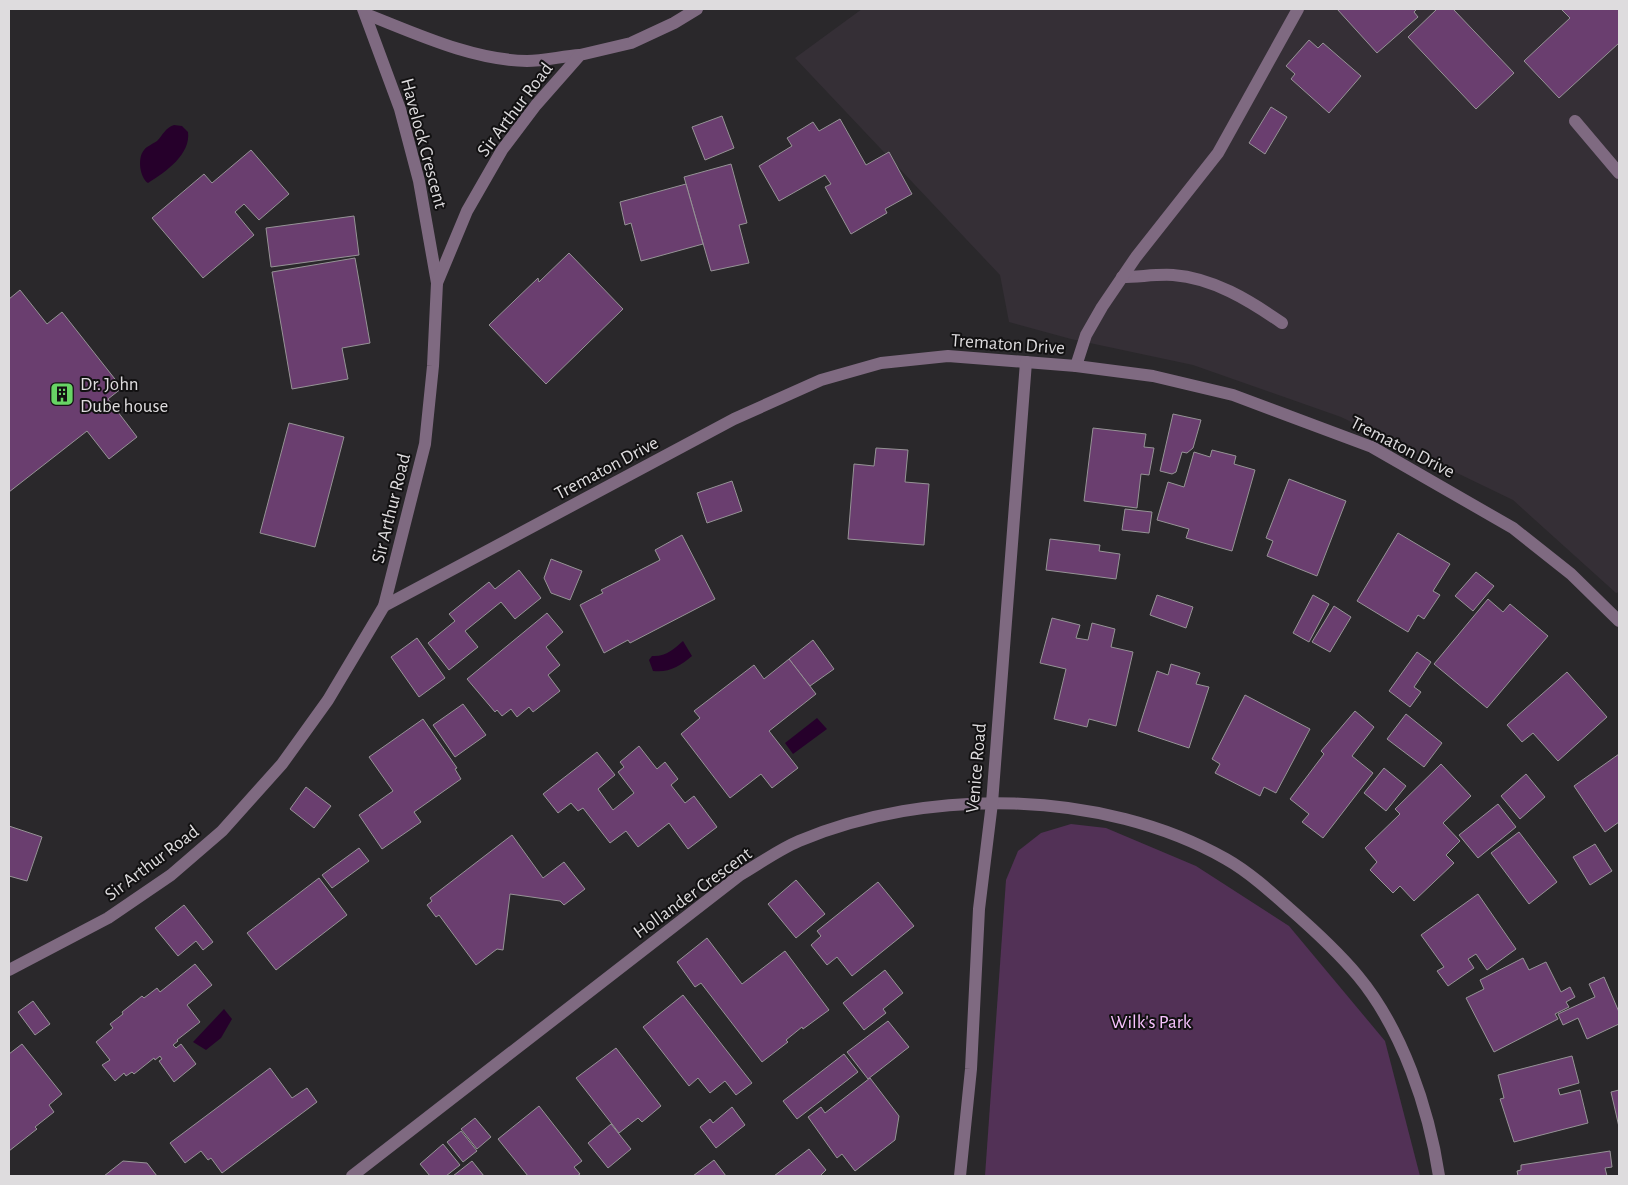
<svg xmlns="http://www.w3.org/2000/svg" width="1628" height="1185" viewBox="0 0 1628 1185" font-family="'Alegreya Sans',sans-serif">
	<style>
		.built { fill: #352f36 }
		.green { fill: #523156 }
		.water { fill: #26002b }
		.building { fill: #6a3e6f; stroke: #969396 }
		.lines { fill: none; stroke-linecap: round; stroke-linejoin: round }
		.minor { stroke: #7f6a81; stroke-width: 12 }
		.labels { text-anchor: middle; stroke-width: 4; stroke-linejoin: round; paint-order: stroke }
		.street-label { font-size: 19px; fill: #dedcde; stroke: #121112 }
		.poi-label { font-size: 19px; fill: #dedcde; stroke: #121112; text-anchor: start }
		.park-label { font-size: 19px; fill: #f9c3ff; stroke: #121112 }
	</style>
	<rect width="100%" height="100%" fill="#2a282b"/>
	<polygon class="built" points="862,9 1619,9 1619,592 1616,593 1513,500 1341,417 1193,365 1071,339 1009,322 1000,275 795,58"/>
	<polygon class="green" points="1071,824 1106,828 1196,866 1289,926 1385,1041 1420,1176 985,1176 1006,880 1018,851 1041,833"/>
	<g class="water">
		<path d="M174,125l8,1 6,6c3,22 -22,40 -40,51 -8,-5 -11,-25 -4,-33 3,-4 9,-6 13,-9 6,-6 8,-13 17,-16z"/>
		<path d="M683,641l9,15c-12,10 -23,17 -39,15l-4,-11 3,-4c14,1 22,-7 31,-15z"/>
		<polygon points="817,718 827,729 793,754 785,743"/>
		<polygon points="224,1009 232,1019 221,1038 206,1050 193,1042"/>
	</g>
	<g class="building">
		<polygon points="1337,9 1417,9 1414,12 1418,17 1377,53"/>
		<polygon points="1437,9 1453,9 1514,73 1476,109 1408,37"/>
		<polygon points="1561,9 1619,9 1619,43 1559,98 1524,61 1570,18"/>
		<polygon points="1309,40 1318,48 1323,43 1361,76 1329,113 1291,79 1295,74 1286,66"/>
		<polygon points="1271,107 1287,117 1265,154 1249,143"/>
		<polygon points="722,116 734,148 705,160 692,127"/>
		<polygon points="840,119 866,165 889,152 912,194 885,209 887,213 851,234 825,187 831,184 825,175 779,201 759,166 792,146 787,138 813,122 819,131"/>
		<polygon points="251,150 289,194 259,220 244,204 235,212 254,235 203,278 152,218 204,174 212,183"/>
		<polygon points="731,164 747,223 739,225 749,263 711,271 684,177"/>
		<polygon points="686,184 703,244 641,261 631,223 625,225 620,202"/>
		<polygon points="354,216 359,255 271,267 266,228"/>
		<polygon points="569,253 623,309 546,384 489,325 538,278 539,282"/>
		<polygon points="355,258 370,343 342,348 348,379 292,389 272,272"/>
		<polygon points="20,290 47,324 62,312 122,388 108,399 137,437 109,459 87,431 9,492 9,299"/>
		<polygon points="1173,414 1201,420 1193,448 1187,453 1182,452 1176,472 1172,474 1160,471"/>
		<polygon points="289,423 344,437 315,547 260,533"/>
		<polygon points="1093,428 1146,434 1144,447 1154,448 1149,475 1141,474 1137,508 1084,501"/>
		<polygon points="876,448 908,450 905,482 929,484 924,545 848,539 854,464 874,466"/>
		<polygon points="1212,450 1236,456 1234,464 1255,470 1232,551 1186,538 1189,529 1157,520 1168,482 1184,487 1194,452 1210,457"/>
		<polygon points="1289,479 1346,501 1317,576 1267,556 1273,541 1266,538"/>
		<polygon points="732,481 742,511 707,523 697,493"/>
		<polygon points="1125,509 1152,512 1149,533 1122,530"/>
		<polygon points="1398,533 1450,564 1433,591 1440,595 1424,619 1418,615 1408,632 1357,601"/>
		<polygon points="682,535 715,599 630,643 628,640 604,653 580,605 603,593 601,590 660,560 655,550"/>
		<polygon points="1050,539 1100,545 1099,551 1120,554 1116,579 1046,570"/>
		<polygon points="551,559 582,571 570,600 551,593 544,578"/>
		<polygon points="519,570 541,598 515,619 501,602 465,631 478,647 449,670 428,643 455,621 449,614 489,582 495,589"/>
		<polygon points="1476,572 1494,586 1473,611 1455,596"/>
		<polygon points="1157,595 1193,607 1186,628 1150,615"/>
		<polygon points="1313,595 1329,604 1309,642 1293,633"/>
		<polygon points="1488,599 1503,612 1510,604 1548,636 1487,708 1434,664"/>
		<polygon points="1334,606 1351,617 1330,652 1312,642"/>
		<polygon points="547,613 563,632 546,647 560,665 548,675 560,691 533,712 529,707 517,717 511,709 502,716 497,710 495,712 467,679"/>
		<polygon points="1052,618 1080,625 1076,638 1088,640 1092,623 1115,629 1111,647 1133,652 1116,726 1089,719 1087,727 1054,719 1066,669 1040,663"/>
		<polygon points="417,638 445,678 419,697 391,657"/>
		<polygon points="813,640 834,669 810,686 789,659"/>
		<polygon points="1417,652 1431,662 1414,687 1421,692 1410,707 1389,691"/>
		<polygon points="789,659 816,694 769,731 798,768 772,788 761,774 730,798 681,734 700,718 694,711 754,665 764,679"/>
		<polygon points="1171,664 1200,673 1196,684 1209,687 1189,748 1138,731 1157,671 1168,675"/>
		<polygon points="1567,672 1607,717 1558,761 1533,733 1522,742 1507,725"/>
		<polygon points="1245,695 1310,729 1276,793 1264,787 1260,796 1215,773 1220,764 1212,759"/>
		<polygon points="463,704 486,735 455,757 433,725"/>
		<polygon points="1355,711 1374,727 1352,756 1373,773 1323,838 1302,822 1309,814 1290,799 1324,754 1321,751"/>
		<polygon points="1406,714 1442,743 1424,767 1387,739"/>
		<polygon points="423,719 457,768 455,769 461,779 414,812 421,822 382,849 359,815 393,791 369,757"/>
		<polygon points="639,746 657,769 665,762 678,779 671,785 685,803 694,796 717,827 688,849 669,823 638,847 626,831 610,843 583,808 578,811 571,803 558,813 543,794 597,752 615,775 598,789 613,810 634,793 618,772 624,767 620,762"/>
		<polygon points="1619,754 1619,822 1605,832 1574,786"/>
		<polygon points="1441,764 1471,796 1443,823 1460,841 1446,855 1454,863 1414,901 1400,886 1393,893 1370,870 1377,862 1365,848 1400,814 1395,809"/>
		<polygon points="1384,768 1406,786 1386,811 1364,793"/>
		<polygon points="1526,774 1545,797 1520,819 1501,796"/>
		<polygon points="306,787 331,806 314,828 290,809"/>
		<polygon points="1498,804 1516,827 1478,858 1459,835"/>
		<polygon points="9,826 42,837 27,881 9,876"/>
		<polygon points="1519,832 1557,882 1529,904 1491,853"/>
		<polygon points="512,835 543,878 564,862 585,889 564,905 560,901 510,894 503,950 497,949 476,965 439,915 436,917 427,905 432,901 430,898"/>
		<polygon points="1595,844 1612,871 1590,885 1573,857"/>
		<polygon points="359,848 369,861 332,888 322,875"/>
		<polygon points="319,878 347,915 276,970 247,933"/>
		<polygon points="796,880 825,914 796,938 768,904"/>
		<polygon points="878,882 914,926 852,976 837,957 827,965 811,945 821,936 817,931"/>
		<polygon points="1478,894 1516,949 1487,970 1476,954 1468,959 1474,968 1448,986 1437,971 1444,967 1421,935"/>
		<polygon points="184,905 213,942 203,950 196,941 178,956 155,928"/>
		<polygon points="707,938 742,984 785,951 829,1010 803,1029 802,1027 786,1040 788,1042 762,1062 701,983 695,987 677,962"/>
		<polygon points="1523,958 1529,970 1546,962 1561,992 1570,987 1575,997 1566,1002 1569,1007 1555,1014 1558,1019 1494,1052 1466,998 1484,989 1480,980"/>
		<polygon points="195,964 212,985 187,1005 200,1022 177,1040 178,1041 173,1045 176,1048 181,1044 196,1064 174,1082 159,1061 162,1059 160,1056 155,1060 154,1058 134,1074 132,1072 126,1076 124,1073 115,1081 102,1065 110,1060 96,1042 113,1028 110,1024 123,1014 122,1012 142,996 144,998 157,988 160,992"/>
		<polygon points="885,970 903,993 883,1009 886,1013 864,1030 843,1003"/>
		<polygon points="1604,977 1619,1012 1619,1024 1587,1039 1578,1018 1563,1025 1558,1014 1595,997 1589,984"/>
		<polygon points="683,995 752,1083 736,1095 725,1081 710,1093 698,1078 689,1086 643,1027"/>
		<polygon points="33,1001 50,1024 35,1035 18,1012"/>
		<polygon points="888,1021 909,1047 868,1079 847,1052"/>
		<polygon points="22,1044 62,1094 49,1105 54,1112 35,1127 37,1129 9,1151 9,1054"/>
		<polygon points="616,1048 661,1106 642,1122 638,1118 619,1133 576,1078"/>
		<polygon points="844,1054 858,1072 797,1119 783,1101"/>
		<polygon points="1572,1056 1579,1083 1558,1089 1560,1095 1580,1090 1588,1123 1514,1142 1500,1099 1504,1098 1498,1075"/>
		<polygon points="270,1068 292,1098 307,1088 317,1102 222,1173 211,1158 208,1160 201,1151 185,1163 170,1143"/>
		<polygon points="870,1078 899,1116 895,1140 855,1171 842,1154 837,1158 808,1117 821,1107 825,1113"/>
		<polygon points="1619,1090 1619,1127 1611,1092"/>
		<polygon points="539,1106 582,1161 574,1167 580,1174 577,1176 528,1176 498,1139"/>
		<polygon points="732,1107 745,1125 716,1148 700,1127 710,1119 713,1123"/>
		<polygon points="475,1118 491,1137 477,1149 461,1129"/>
		<polygon points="611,1124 631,1149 608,1168 588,1143"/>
		<polygon points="461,1131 477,1151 463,1162 447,1142"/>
		<polygon points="443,1144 460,1165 446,1176 430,1176 420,1164"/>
		<polygon points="809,1149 826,1170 821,1175 822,1176 774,1176"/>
		<polygon points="1610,1151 1612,1167 1605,1168 1607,1176 1518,1176 1517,1171 1521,1170 1521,1165"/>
		<polygon points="714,1160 726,1176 693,1176"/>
		<polygon points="123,1161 147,1163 157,1176 104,1176"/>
		<polygon points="472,1161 484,1176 453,1176"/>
	</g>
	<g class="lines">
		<g class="minor">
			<polyline points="363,9 400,109 419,181 437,283"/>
			<path d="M366,14c51,20 106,46 161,47 17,0 36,-5 53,-6"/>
			<polyline points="1575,121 1619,173"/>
			<path d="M1122,277c17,0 34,-3 51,-2 40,3 76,25 109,48"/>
			<polyline points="1076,366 1086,335 1102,307 1136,257 1218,153 1298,9"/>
			<polyline points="384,606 734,419 821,380 881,363 948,356 1076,366 1153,376 1233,395 1372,447 1513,528 1571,574 1619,621"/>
			<polyline points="9,970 108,918 171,875 222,831 282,764 328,700 384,606 425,444 433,366 437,283 467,211 502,150 536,105 580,55 631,43 674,23 697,9"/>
			<path d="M352,1176l388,-301c19,-11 38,-25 59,-34 129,-54 303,-52 427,18 23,13 45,33 64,50 24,21 48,43 68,67 44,53 71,133 81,200"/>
			<polyline points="960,1176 971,1069 979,909 992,803 1026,362"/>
		</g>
	</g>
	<defs>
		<g id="building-square" transform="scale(1.25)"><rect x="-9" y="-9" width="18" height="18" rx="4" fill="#68d465" stroke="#121112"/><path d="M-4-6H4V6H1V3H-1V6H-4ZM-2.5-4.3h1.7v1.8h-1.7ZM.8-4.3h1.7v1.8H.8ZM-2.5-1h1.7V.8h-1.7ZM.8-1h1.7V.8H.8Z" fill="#111"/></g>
	</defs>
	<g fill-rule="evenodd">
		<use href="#building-square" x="62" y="394"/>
	</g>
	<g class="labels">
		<g class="street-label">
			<text transform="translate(514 109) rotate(-53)" y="7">Sir Arthur Road</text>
			<text transform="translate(425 143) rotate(75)" y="7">Havelock Crescent</text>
			<text transform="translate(1008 343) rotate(4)" y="7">Trematon Drive</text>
			<text transform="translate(1403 446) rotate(27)" y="7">Trematon Drive</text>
			<text transform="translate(606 467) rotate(-28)" y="7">Trematon Drive</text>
			<text transform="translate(390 508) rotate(-76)" y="7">Sir Arthur Road</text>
			<text transform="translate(975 768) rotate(-85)" y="7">Venice Road</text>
			<text transform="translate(151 862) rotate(-37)" y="7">Sir Arthur Road</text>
			<text transform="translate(692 892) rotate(-36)" y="7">Hollander Crescent</text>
		</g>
		<g class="poi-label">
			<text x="80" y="390">Dr. John<tspan x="80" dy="22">Dube house</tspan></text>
		</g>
		<g class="park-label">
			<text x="1151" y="1028">Wilk's Park</text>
		</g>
	</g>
	<rect width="1628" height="1185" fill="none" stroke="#dedcde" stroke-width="20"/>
</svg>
